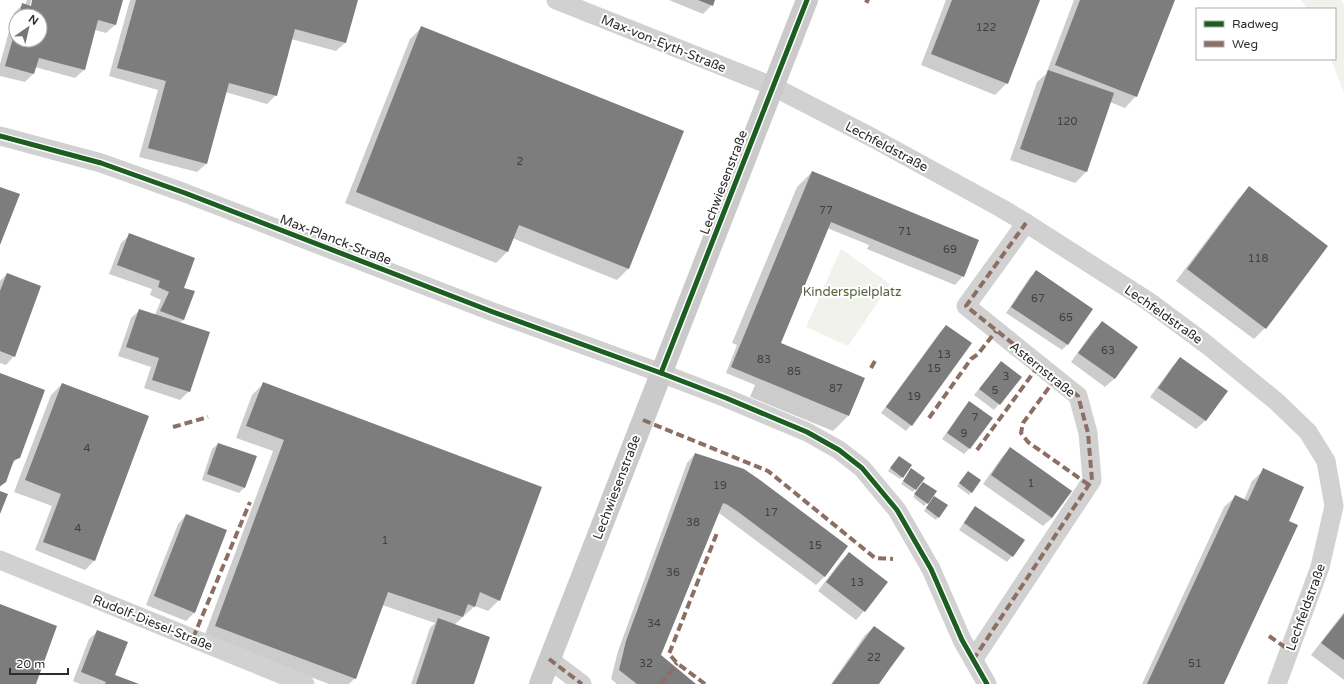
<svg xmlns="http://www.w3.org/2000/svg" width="1344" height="684" viewBox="0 0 1344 684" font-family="'Varela Round',sans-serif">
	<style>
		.green { fill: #f0f2eb }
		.shadow { fill: #0003; fill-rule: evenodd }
		.building { fill: #7d7d7d }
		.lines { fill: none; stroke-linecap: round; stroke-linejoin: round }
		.street { stroke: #d1d1d1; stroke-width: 19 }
		.secondary { stroke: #cacaca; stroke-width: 22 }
		.quiet { stroke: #8d6e63; stroke-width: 4; stroke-dasharray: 8 4; stroke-linecap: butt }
		.cycleway-casing { stroke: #fff; stroke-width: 8 }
		.cycleway { stroke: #1b5e20; stroke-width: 5 }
		.labels { text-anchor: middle; stroke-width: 4; stroke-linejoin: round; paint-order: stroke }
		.number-label { font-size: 11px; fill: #404040 }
		.street-label { font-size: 13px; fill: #2c2c2c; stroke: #fff }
		.park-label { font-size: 13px; fill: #55633d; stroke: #fff }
	</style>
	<rect width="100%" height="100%" fill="#fff"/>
	<g class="green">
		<polygon points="1301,0 1341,0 1344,5 1344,93 1331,59 1335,59 1335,9 1307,9"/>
		<polygon points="841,249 890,284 848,346 806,327"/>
	</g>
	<g class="shadow">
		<path d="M27,0h4l-2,10 1,1 3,-11h89l-7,25 -9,8 -11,-3 -11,40 -9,8 -40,-11 -2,7 -8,8 -25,-6v-12l14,-51 9,-9 2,1zM16,16h24v24h-24z"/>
		<polygon points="130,0 357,0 345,43 336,51 291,39 276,95 267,104 225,92 206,164 197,172 139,157 158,90 109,76"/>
		<polygon points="669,0 714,0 712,5 703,14"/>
		<polygon points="946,0 1039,0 1007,83 995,95 921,65"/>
		<polygon points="1074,0 1174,0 1136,96 1125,108 1110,102 1086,172 1075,183 1010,160 1037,82 1046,74"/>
		<polygon points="422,27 683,131 628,269 617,280 512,238 507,252 496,263 345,203 410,39"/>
		<polygon points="812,172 963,276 955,285 867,249 869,245 827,228 779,344 848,416 833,431 750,397 755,385 726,373 737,345 732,343 797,187"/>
		<polygon points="1250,188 1265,328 1254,339 1176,281 1238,199"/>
		<polygon points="130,235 183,289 193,292 183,320 179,323 189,391 180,400 144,388 151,367 118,356 131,318 140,310 155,315 161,300 150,295 152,289 109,274 121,243"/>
		<polygon points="1036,272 1068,344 1062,350 1006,313 1030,277"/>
		<polygon points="7,274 14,356 6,365 0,363 0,281"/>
		<polygon points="1102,323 1136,347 1114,379 1105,387 1071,362 1093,331"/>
		<polygon points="946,326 911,425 906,431 881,413 940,332"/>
		<polygon points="1180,358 1226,391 1205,421 1196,429 1150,397 1172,367"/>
		<polygon points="1001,362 1021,377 994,410 974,395"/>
		<polygon points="0,374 19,457 11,465 6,482 0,487"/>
		<polygon points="62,384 148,416 94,561 85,570 35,550 52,506 14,492 51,395"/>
		<polygon points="263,384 499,600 488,611 475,606 454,625 473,684 411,684 430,628 435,623 382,605 355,678 349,684 329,684 204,637 273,451 236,438 252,395"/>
		<polygon points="970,403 970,448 964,454 942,439 964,408"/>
		<polygon points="218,444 245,487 239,493 202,480 212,449"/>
		<polygon points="1010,449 1052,518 1043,526 983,484 1002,457"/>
		<polygon points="695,454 825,576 816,585 719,513 660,656 694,684 617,684 611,679 618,651 687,463"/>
		<polygon points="899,457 902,477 900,479 888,471"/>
		<polygon points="1264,470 1287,521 1223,684 1142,684 1224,507 1236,496 1244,500 1252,481"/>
		<polygon points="909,472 923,478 913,492 901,484"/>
		<polygon points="968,472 971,492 969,495 957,486"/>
		<polygon points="921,486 927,503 924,506 913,497"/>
		<polygon points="932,499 938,517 936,520 924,511"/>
		<polygon points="975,508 1012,556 1007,562 959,530 970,513"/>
		<polygon points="186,515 195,612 186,621 146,605 178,524"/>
		<polygon points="849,554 864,611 856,620 818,591 840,562"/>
		<polygon points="1344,612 1344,680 1311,655"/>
		<polygon points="874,627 877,684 831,684 865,635"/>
		<polygon points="98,631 114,675 136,684 80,684 73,681 89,639"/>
	</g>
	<g class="building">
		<polygon points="32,0 123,0 116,25 98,20 85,70 39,58 34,74 5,66 16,28 16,40 40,40 40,16 19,16 22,3 31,6"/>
		<polygon points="136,0 358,0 346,43 295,29 277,96 229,83 207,164 148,148 166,81 117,68"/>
		<polygon points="698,0 715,0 713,6"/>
		<polygon points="952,0 1040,0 1008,84 931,54"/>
		<polygon points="1080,0 1175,0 1137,97 1055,65"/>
		<polygon points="421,26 684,131 629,269 519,225 508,252 356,192"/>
		<polygon points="1048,70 1114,93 1087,172 1020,149"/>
		<polygon points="812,171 979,240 964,277 831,222 781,343 865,378 849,416 731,367"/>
		<polygon points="1249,186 1328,246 1266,329 1187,269"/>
		<polygon points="0,187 20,194 0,245"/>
		<polygon points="129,233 195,258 184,288 195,291 184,320 160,311 169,292 158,287 160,281 117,265"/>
		<polygon points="1036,270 1093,309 1068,345 1011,307"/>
		<polygon points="7,273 41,286 15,357 0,351 0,291"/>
		<polygon points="139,309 210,332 190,392 152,380 159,358 126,347"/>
		<polygon points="1102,321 1138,347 1115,379 1078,353"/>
		<polygon points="946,325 972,343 912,426 886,407"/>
		<polygon points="1180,357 1228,391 1206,421 1158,388"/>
		<polygon points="1001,361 1022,377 1000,405 979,389"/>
		<polygon points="0,373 45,390 20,458 14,460 6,482 0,486"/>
		<polygon points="263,382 542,487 500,601 480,592 475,607 468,604 463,617 388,592 356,679 215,626 284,440 246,426"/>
		<polygon points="62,383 149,416 95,561 43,542 61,494 25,480"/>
		<polygon points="969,401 993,418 970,449 947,433"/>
		<polygon points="218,443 257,456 245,488 207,474"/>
		<polygon points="1010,447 1072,491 1052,518 991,475"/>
		<polygon points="695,453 744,469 760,480 848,546 825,577 737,511 728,505 723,503 661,655 696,684 637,684 619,670 626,641"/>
		<polygon points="899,456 912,465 903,478 890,468"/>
		<polygon points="911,468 925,478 916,490 903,481"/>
		<polygon points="1263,468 1304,487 1289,521 1298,525 1224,684 1147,684 1235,495 1248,501"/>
		<polygon points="968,471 981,480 972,493 959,483"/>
		<polygon points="923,482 937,491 928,504 914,494"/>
		<polygon points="0,491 8,494 0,514"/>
		<polygon points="934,496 948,505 939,518 926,508"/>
		<polygon points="975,506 1025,540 1013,557 964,523"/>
		<polygon points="186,514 227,530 195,613 154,596"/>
		<polygon points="849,552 888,582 865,612 826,582"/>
		<polygon points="0,604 57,626 36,684 0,684"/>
		<polygon points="1344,614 1344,660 1321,643"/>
		<polygon points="438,618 490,637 474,684 416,684"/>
		<polygon points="874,626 905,648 891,667 879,684 832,684"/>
		<polygon points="97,630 128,642 115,675 139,684 105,684 106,682 81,672"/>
	</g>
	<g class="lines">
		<g class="street">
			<polyline points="556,0 772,86 871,137 1001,208 1026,223 1148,301 1206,344 1277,402 1308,432 1326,461 1334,506 1320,567 1277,684"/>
			<polyline points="0,136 101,163 185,193 493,312 661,373 726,398 807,432 839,450 862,468 897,510 931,569 962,640 987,684"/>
			<polyline points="0,560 305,684"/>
			<polyline points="549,659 582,684"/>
			<polyline points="973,660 1092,480 1088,433 1078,396 966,306 1026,223"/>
		</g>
		<polyline class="secondary" points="540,684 807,0"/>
		<g class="quiet">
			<polyline points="865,0 869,2"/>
			<polyline points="871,368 875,361"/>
			<polyline points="1056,378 1023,423 1021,433 1028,442 1089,485"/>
			<polyline points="929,418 971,359 978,354 996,331"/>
			<polyline points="643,420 768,471 875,558 893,559"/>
			<polyline points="173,427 208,417"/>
			<polyline points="977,450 1039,365"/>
			<polyline points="1269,636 1289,650"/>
			<polyline points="193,638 250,502"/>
			<polyline points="549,659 582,684"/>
			<polyline points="973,660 1092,480 1088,433 1078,396 966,306 1026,223"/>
			<polyline points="661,684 677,663"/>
			<polyline points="705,684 677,663 669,654 717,533"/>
		</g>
		<g class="cycleway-casing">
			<g id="cycleway">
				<polyline points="0,136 101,163 185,193 493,312 661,373 726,398 807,432 839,450 862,468 897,510 931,569 962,640 987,684"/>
				<polyline points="661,373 807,0"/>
			</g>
		</g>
		<use href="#cycleway" class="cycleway"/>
	</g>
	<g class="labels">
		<g class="number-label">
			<text x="986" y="31">122</text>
			<text x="1067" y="125">120</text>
			<text x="520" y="165">2</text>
			<text x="826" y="214">77</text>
			<text x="905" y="235">71</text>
			<text x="950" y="253">69</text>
			<text x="1258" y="262">118</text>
			<text x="1038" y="302">67</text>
			<text x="1066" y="321">65</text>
			<text x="1108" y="354">63</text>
			<text x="944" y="358">13</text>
			<text x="764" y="363">83</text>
			<text x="934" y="372">15</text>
			<text x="794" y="375">85</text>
			<text x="1006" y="380">3</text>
			<text x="836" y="392">87</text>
			<text x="995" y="394">5</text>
			<text x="914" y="400">19</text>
			<text x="975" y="421">7</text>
			<text x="964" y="437">9</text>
			<text x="87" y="452">4</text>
			<text x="1031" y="487">1</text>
			<text x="720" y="489">19</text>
			<text x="771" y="516">17</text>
			<text x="693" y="526">38</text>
			<text x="78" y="532">4</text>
			<text x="385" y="544">1</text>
			<text x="815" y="549">15</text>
			<text x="673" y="576">36</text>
			<text x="857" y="586">13</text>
			<text x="654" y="627">34</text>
			<text x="874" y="661">22</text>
			<text x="646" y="667">32</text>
			<text x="1195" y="667">51</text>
		</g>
		<g class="street-label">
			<text transform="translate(664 43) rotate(22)" y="5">Max-von-Eyth-Straße</text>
			<text transform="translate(887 146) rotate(28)" y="5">Lechfeldstraße</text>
			<text transform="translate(723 182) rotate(-69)" y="5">Lechwiesenstraße</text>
			<text transform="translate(336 239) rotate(21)" y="5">Max-Planck-Straße</text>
			<text transform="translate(1164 314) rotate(35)" y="5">Lechfeldstraße</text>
			<text transform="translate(1043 369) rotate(39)" y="5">Asternstraße</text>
			<text transform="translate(616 487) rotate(-69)" y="5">Lechwiesenstraße</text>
			<text transform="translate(1305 607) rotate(-70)" y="5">Lechfeldstraße</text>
			<text transform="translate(153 622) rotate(22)" y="5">Rudolf-Diesel-Straße</text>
		</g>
		<g class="park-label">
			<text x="852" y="296">Kinderspielplatz</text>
		</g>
	</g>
	<rect x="1196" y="8" width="140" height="52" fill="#ffffff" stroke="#ababab"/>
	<rect x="1204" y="21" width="20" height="6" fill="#1b5e20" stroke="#ababab"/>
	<text x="1232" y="28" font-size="12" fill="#2c2c2c">Radweg</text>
	<rect x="1204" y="41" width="20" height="6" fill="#8d6e63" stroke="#ababab"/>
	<text x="1232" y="48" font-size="12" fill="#2c2c2c">Weg</text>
	<g transform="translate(28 28) rotate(34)"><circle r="19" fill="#ffffff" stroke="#ababab"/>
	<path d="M0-3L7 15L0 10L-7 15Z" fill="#767676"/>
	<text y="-6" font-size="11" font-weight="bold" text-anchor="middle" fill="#2c2c2c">N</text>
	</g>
	<path d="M10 668v6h58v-6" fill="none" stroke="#2c2c2c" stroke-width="2"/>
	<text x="16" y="668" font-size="12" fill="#2c2c2c" stroke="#ffffff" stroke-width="3" paint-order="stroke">20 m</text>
</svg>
